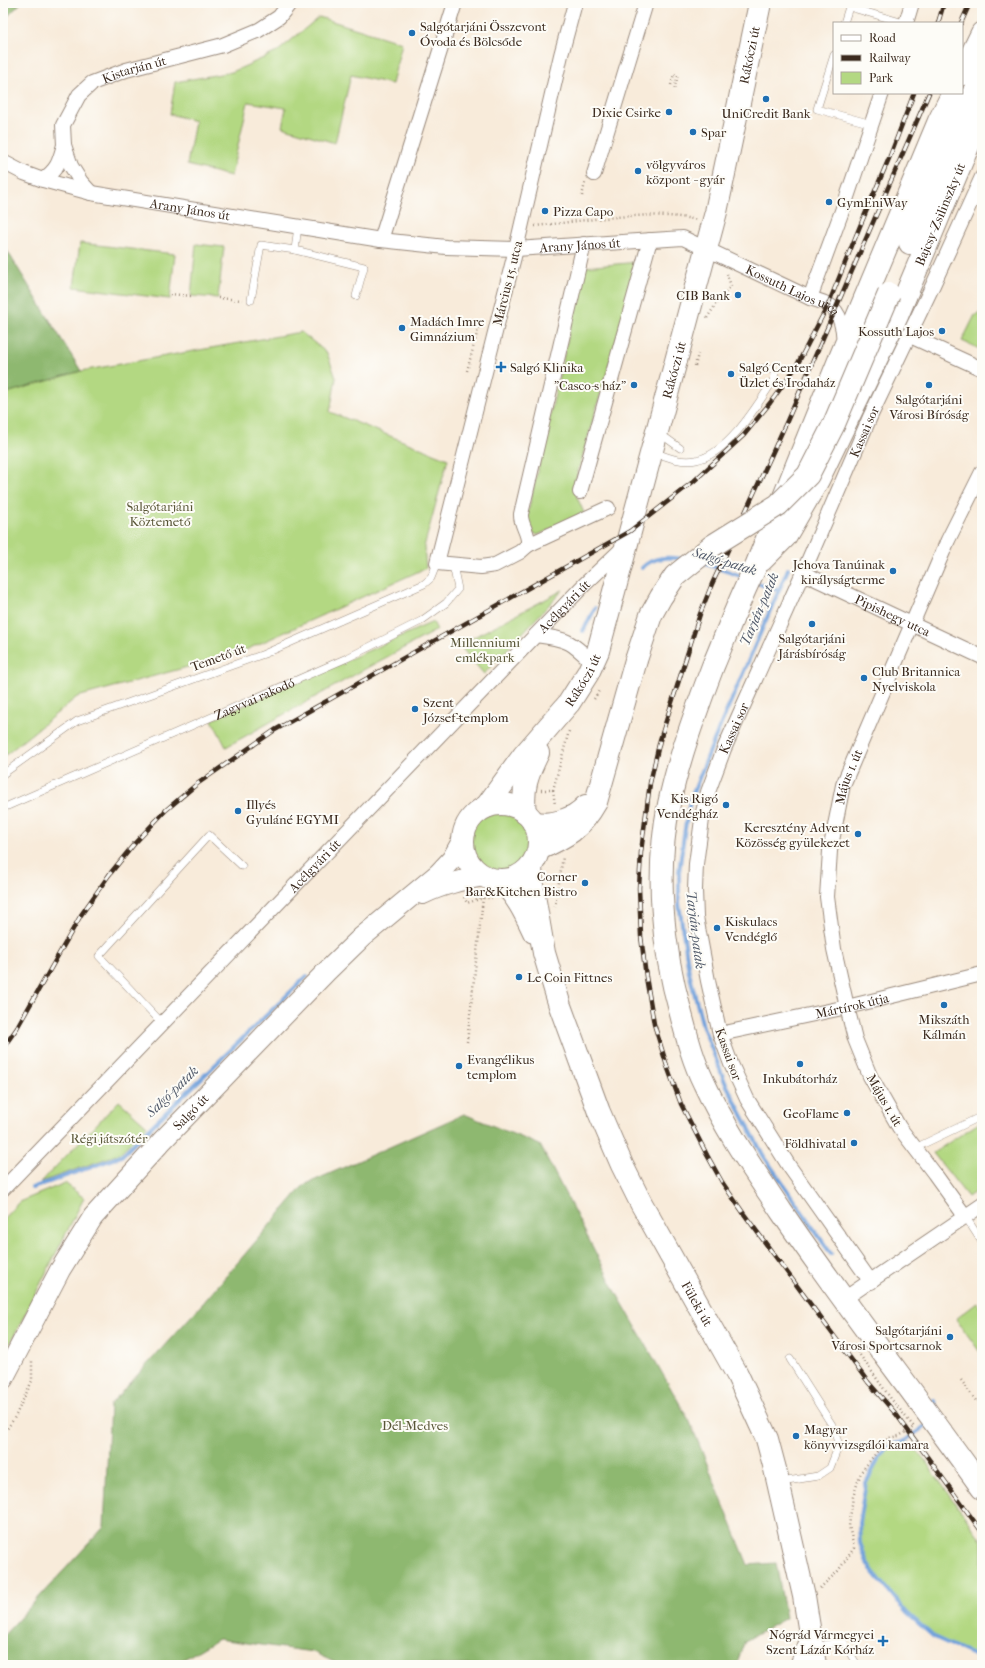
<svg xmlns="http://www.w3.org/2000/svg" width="985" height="1668" viewBox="0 0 985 1668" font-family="'IM FELL French Canon',serif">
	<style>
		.green { fill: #b3d882; stroke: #778150 }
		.forest { fill: #8eb870; stroke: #647147 }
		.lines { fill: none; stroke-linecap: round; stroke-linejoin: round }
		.stream { stroke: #71a1db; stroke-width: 4 }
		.service-casing { stroke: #9a8a7c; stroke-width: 8 }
		.minor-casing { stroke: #9a8a7c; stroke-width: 16 }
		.secondary-casing { stroke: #9a8a7c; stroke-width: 22 }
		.primary-casing { stroke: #9a8a7c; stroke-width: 24 }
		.path { stroke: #9a8a7c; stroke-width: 2.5; stroke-dasharray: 1 3; stroke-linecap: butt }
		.service { stroke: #fff; stroke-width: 7 }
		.minor { stroke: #fff; stroke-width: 14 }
		.secondary { stroke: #fff; stroke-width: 20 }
		.primary { stroke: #fff; stroke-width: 22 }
		.rail-casing { stroke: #3b2a1e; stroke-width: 4.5 }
		.rail { stroke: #fdfcf7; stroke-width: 3; stroke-dasharray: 9; stroke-linecap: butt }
		.primary-bridge-casing { stroke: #9a8a7c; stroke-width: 24; stroke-linecap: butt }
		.primary-bridge { stroke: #fff; stroke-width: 22 }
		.poi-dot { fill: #1f6fb2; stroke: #fdfcf7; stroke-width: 1.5 }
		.labels { text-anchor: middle; stroke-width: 4; stroke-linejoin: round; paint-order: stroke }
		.poi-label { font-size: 13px; fill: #3b2a1e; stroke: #fdfcf7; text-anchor: start }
		.street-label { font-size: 13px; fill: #3b2a1e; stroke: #fdfcf7 }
		.park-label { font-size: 13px; fill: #595637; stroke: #fdfcf7 }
		.water-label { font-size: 14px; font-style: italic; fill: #515a6a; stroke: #fdfcf7 }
	</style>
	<rect width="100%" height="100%" fill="#fdfcf7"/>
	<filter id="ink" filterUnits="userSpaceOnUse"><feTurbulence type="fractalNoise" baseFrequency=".025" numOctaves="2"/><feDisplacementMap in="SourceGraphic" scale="8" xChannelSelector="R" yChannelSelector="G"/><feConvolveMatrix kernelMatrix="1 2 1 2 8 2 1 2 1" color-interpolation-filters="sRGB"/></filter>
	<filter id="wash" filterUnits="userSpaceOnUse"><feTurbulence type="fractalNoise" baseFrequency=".012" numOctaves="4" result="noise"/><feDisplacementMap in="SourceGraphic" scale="16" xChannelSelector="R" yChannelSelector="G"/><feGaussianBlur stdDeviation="0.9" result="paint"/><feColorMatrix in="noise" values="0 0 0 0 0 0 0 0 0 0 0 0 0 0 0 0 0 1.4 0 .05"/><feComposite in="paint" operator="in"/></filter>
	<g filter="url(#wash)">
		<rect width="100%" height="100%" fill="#f8ebda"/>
		<g class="green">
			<polygon points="319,17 402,43 392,84 351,75 335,143 282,127 286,108 248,102 231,176 187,165 195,121 170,114 175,82 232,72 277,52"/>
			<polygon points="80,243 175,254 170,299 74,287"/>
			<polygon points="196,244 224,247 218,298 191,296"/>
			<path d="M639,262l-64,220 2,15 7,16 -46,22c-8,-2 -9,-8 -12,-14l58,-254z"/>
			<polygon points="982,313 982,350 962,341 975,315"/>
			<polygon points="301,332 327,353 336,378 330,412 448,459 424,547 426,568 239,653 77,697 3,757 3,394 81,371"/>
			<polygon points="563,590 484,674 459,645"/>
			<polygon points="433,622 437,630 374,664 226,747 212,720"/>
			<circle cx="501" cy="842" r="38"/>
			<polygon points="119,1101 147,1126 119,1154 41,1182"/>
			<polygon points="982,1121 982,1187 968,1197 933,1153"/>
			<polygon points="65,1183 84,1198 10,1344 3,1337 3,1303 5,1301 3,1299 3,1219 19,1202"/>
			<polygon points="977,1303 982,1311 982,1355 956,1319"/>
			<polygon points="903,1442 910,1443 924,1459 982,1541 982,1659 934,1637 907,1613 868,1565 860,1543 859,1522 866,1483 881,1454 893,1444"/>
		</g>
		<g class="forest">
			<polygon points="3,3 21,3 3,21"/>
			<polygon points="3,244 81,371 3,394"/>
			<polygon points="464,1114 540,1145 616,1292 690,1422 748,1565 776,1563 786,1618 745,1641 736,1665 340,1665 313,1652 218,1639 174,1665 3,1665 3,1636 104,1527 110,1405 204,1302 304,1185"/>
		</g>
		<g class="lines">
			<g class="stream">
				<polyline points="703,563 744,577"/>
				<path d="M642,568c12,-12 26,-11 41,-9"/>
				<polyline points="788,569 715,738 690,801 684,834 679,872 679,904 689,972 703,1027 725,1082 763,1155 831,1254"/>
				<polyline points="756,582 769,588 779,590"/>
				<polyline points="583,631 595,608"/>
				<polyline points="32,1188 121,1156 307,976"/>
				<polyline points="934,1400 936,1409"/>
				<polyline points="928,1424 903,1442 893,1444 881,1454 866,1483 859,1522 860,1543 868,1565 907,1613 934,1637 982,1659"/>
			</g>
		</g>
	</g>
	<g filter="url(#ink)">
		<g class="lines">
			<g class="service-casing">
				<g id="service">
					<polyline points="844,23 849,7 904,23"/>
					<polyline points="834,55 817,109 872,124"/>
					<polyline points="295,250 364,267 356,296"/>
					<polyline points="251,300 261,245 295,250 298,226"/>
					<polyline points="659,433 680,448"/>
					<path d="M654,452c13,5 27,11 42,8 32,-6 60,-53 77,-79l2,-6 -2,-5 -9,-2"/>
					<polyline points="3,774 77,721 264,654 424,584 431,578 437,563"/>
					<path id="s1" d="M3,808l344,-150 74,-37 25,-18 12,-14 -5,-24"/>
					<polyline points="162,1023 99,956 209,835 242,866"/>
					<polyline points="915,1148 982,1116"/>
					<polyline points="965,1216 982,1242"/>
					<polyline points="781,1482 818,1476 830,1468 837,1450 838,1442 832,1425 790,1359"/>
					<polyline points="815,1647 843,1641 857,1665"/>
				</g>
			</g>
			<g class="minor-casing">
				<g id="minor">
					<path d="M575,3l-14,52 -45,194 -79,314 44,4 14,-2 25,-13 8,-7c2,-11 -8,-20 -7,-31l63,-270"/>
					<polyline points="906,23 912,3"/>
					<path id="s2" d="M3,162l21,11 19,7 48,13 290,47 65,7 70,2 167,-11 127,60c6,2 13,4 19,7 11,7 16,26 14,39"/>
					<polyline points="594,174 646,3"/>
					<path d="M43,180c15,-12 16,-17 21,-35"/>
					<path id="s3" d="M91,193l-10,-11 -10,-16 -7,-21 -1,-20 16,-30 13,-12 34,-13 97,-25 36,-15 20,-13 11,-14"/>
					<polyline points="381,240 455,3"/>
					<polyline points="810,298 846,200 882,93"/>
					<polyline points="908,335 982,369"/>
					<polyline points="580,492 650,240"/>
					<polyline points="528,545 608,508"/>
					<path id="s4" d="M803,573l179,84"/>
					<path d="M536,635c31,4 35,6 57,28"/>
					<path id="s5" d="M720,1034l127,-27 135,-33"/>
					<path id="s6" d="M3,1189l581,-604 42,-40"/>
					<path id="s7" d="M965,1216l-31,-43 -35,-46 -29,-51 -15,-37 -8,-32 -13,-58 -7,-52 3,-46 13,-66 105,-245 34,-68"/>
					<path id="s8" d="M871,1282l-82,-116 -42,-67 -16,-35 -11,-30 -12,-53 -12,-64 -1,-27 1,-26 7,-52 5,-20 16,-43 85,-190 61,-142 63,-132 49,-108"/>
					<polyline points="844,1299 982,1205"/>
					<polyline points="797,1665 809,1635"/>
				</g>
			</g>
			<g class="secondary-casing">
				<g id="secondary">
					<path d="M423,894c20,-10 40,-14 61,-18"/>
					<path id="s9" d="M3,1379l57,-109 33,-53 69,-76 165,-170 35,-34 76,-63 14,-15 10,-18"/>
				</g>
			</g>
			<g class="primary-casing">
				<g id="primary">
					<polyline points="962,74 982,33"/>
					<path d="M953,93l-14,28 -99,237 -84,208c-17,33 -29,67 -43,100 -17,45 -34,91 -44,138 -14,69 -7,143 12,210 6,23 12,47 23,69 21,46 49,86 77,128 64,94 135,184 201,277"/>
					<polyline points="910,243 982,73"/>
					<path id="s10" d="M762,560l23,-23 33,-57 79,-164 85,-203"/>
					<circle cx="501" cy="842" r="38"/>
					<path id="s11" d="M486,807l38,-52 45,-52 19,-30 10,-22 118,-439 44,-209"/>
					<path d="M525,813c-3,-25 2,-38 13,-60"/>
					<path d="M533,822c18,5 40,-2 53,-16"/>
					<path d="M539,849c27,-12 42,-20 57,-47l40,-142"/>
					<path id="s12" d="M531,866l1,18 12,69 16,53 39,106 23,53 19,38 96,171 30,65 8,30 29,127 11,69"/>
					<path d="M500,880c16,14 25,33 34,52"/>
				</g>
			</g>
			<g class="path">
				<polyline points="671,85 674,74 678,76 674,89"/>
				<polyline points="582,196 585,183"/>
				<path d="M535,226c48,-5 116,-17 162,-6"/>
				<polyline points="170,294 191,296"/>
				<polyline points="218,298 242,300"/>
				<polyline points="707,318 720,298 731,286 727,274"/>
				<polyline points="695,366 698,354"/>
				<polyline points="467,371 480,322"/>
				<polyline points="594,699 600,689"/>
				<polyline points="541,790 553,790 555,805"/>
				<polyline points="553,790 569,731"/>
				<polyline points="455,826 469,810"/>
				<polyline points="464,897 467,903 483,898 492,898"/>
				<polyline points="555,907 563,857"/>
				<polyline points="467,1042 483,898"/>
				<polyline points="961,1380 977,1402 982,1399"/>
				<polyline points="3,1435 15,1417 32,1381 32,1360"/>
				<polyline points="820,1588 838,1571 854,1548 849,1526 853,1497 861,1472 888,1438 899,1436 914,1427 892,1400 852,1344"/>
			</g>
			<use href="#service" class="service"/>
			<use href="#minor" class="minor"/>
			<use href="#secondary" class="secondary"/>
			<use href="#primary" class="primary"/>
			<g class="rail-casing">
				<g id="rail">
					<polyline points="938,23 944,3"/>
					<polyline points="961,23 970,3"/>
					<polyline points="929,93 787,421 727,552 712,584 700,614 660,740 650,783 641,852 639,888 641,936 646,977 654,1024 667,1066 681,1104 707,1155 722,1182 744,1214 868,1382 896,1414 982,1532"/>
					<polyline points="3,1048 17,1028 81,915 109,875 135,843 166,810 197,784 275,730 630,531 694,481 744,435 770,403 796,367 828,305 860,226 890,156 914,93"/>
				</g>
			</g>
			<use href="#rail" class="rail"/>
			<g class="primary-bridge-casing">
				<polyline id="primary-bridge" points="636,660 651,615 661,597 675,576 712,546 778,505 808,475 834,424 889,294"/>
			</g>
			<use href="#primary-bridge" class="primary-bridge"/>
		</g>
	</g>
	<g class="poi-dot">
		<circle cx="412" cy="33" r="4"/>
		<circle cx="766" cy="99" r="4"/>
		<circle cx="669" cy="112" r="4"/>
		<circle cx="693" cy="132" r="4"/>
		<circle cx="638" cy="171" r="4"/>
		<circle cx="829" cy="202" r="4"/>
		<circle cx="545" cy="211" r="4"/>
		<circle cx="738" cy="295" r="4"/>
		<circle cx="402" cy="328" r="4"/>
		<circle cx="942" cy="331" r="4"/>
		<path d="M499 361h4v4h4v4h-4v4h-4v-4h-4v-4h4z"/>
		<circle cx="731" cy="374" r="4"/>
		<circle cx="634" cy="385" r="4"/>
		<circle cx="929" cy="385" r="4"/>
		<circle cx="893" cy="571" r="4"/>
		<circle cx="812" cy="624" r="4"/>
		<circle cx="864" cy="678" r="4"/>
		<circle cx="415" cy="709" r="4"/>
		<circle cx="726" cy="805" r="4"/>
		<circle cx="238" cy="811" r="4"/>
		<circle cx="858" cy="834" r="4"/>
		<circle cx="585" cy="883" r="4"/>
		<circle cx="717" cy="928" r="4"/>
		<circle cx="519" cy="977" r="4"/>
		<circle cx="944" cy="1005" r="4"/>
		<circle cx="800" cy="1064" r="4"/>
		<circle cx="459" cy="1066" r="4"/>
		<circle cx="847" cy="1113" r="4"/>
		<circle cx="854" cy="1143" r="4"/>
		<circle cx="950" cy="1337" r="4"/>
		<circle cx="796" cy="1436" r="4"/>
		<path d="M881 1635h4v4h4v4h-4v4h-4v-4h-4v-4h4z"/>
	</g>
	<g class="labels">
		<g class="poi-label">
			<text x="420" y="31">Salgótarjáni Összevont<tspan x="420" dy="15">Óvoda és Bölcsőde</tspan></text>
			<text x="661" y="117" text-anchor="end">Dixie Csirke</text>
			<text x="766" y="118" text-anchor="middle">UniCredit Bank</text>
			<text x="701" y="137">Spar</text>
			<text x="646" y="169">völgyváros<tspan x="646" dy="15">központ - gyár</tspan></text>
			<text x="837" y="207">GymEniWay</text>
			<text x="553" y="216">Pizza Capo</text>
			<text x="730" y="300" text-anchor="end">CIB Bank</text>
			<text x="410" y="326">Madách Imre<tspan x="410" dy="15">Gimnázium</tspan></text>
			<text x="934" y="336" text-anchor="end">Kossuth Lajos</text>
			<text x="510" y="372">Salgó Klinika</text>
			<text x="739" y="372">Salgó Center<tspan x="739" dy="15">Üzlet és Irodaház</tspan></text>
			<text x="626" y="390" text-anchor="end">"Casco-s ház"</text>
			<text x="929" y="404" text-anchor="middle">Salgótarjáni<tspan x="929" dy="15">Városi Bíróság</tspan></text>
			<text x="885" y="569" text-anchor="end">Jehova Tanúinak<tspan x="885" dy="15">királyságterme</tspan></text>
			<text x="812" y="643" text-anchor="middle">Salgótarjáni<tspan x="812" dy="15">Járásbíróság</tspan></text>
			<text x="872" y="676">Club Britannica<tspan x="872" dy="15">Nyelviskola</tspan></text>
			<text x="423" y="707">Szent<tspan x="423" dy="15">József-templom</tspan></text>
			<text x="718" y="803" text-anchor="end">Kis Rigó<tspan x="718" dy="15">Vendégház</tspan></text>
			<text x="246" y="809">Illyés<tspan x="246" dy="15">Gyuláné EGYMI</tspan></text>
			<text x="850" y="832" text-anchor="end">Keresztény Advent<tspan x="850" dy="15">Közösség gyülekezet</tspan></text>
			<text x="577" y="881" text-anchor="end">Corner<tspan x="577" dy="15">Bar&amp;Kitchen Bistro</tspan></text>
			<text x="725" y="926">Kiskulacs<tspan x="725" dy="15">Vendéglő</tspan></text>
			<text x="527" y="982">Le Coin Fittnes</text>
			<text x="944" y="1024" text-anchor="middle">Mikszáth<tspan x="944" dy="15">Kálmán</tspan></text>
			<text x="467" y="1064">Evangélikus<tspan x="467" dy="15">templom</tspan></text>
			<text x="800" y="1083" text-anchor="middle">Inkubátorház</text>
			<text x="839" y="1118" text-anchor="end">GeoFlame</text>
			<text x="846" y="1148" text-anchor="end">Földhivatal</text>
			<text x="942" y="1335" text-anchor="end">Salgótarjáni<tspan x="942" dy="15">Városi Sportcsarnok</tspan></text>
			<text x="804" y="1434">Magyar<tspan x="804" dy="15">könyvvizsgálói kamara</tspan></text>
			<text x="874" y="1639" text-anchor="end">Nógrád Vármegyei<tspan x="874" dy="15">Szent Lázár Kórház</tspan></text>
		</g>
		<g class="street-label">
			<text dy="5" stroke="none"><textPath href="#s11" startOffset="808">Rákóczi út</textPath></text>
			<text dy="5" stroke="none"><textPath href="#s3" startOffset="172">Kistarján út</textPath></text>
			<text dy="5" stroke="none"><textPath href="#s2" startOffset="194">Arany János út</textPath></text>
			<text dy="5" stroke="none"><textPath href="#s10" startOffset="391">Bajcsy-Zsilinszky út</textPath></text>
			<text dy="5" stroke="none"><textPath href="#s2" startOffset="587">Arany János út</textPath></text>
			<text transform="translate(507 283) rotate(-76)" y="5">Március 15. utca</text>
			<text dy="5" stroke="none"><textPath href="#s2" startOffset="812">Kossuth Lajos utca</textPath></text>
			<text dy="5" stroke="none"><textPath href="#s11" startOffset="484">Rákóczi út</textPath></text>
			<text dy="5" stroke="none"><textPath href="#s8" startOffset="930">Kassai sor</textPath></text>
			<text dy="5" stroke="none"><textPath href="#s6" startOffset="809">Acélgyári út</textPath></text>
			<text dy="5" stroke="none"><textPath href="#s4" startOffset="99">Pipishegy utca</textPath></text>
			<text transform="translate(218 657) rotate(-20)" y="5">Temető út</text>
			<text dy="5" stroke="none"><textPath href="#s11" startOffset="160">Rákóczi út</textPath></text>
			<text dy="5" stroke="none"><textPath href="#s1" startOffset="274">Zagyvai rakodó</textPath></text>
			<text dy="5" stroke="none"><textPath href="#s8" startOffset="606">Kassai sor</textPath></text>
			<text dy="5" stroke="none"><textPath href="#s7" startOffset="477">Május 1. út</textPath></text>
			<text dy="5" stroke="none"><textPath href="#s6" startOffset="449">Acélgyári út</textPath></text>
			<text dy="5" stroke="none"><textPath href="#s5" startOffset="135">Mártírok útja</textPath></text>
			<text transform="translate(729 1054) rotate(70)" y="5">Kassai sor</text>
			<text transform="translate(885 1100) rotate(60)" y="5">Május 1. út</text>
			<text dy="5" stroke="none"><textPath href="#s9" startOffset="329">Salgó út</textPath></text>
			<text dy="5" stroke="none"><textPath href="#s12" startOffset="472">Füleki út</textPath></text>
		</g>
		<g class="park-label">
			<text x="160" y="511">Salgótarjáni<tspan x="160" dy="15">Köztemető</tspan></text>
			<text x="485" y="647">Millenniumi<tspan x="485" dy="15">emlékpark</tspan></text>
			<text x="109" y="1143">Régi játszótér</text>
			<text x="415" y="1430">Dél-Medves</text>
		</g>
		<g class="water-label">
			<text transform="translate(725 561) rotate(17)" y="5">Salgó-patak</text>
			<text transform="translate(759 609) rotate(-67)" y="5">Tarján-patak</text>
			<text transform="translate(696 930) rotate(83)" y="5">Tarján-patak</text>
			<text transform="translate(172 1091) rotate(-44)" y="5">Salgó-patak</text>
		</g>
	</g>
	<rect width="985" height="1668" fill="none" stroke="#fdfcf7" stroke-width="16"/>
	<rect x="833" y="22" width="130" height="72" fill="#fdfcf7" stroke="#afa8a0"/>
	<rect x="841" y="35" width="20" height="6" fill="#ffffff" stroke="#afa8a0"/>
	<text x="869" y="42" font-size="12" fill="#3b2a1e">Road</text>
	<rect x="841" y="55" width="20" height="6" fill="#3b2a1e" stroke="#afa8a0"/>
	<text x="869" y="62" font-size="12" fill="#3b2a1e">Railway</text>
	<rect x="841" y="72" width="20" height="12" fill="#b3d882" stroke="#afa8a0"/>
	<text x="869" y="82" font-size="12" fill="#3b2a1e">Park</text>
</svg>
